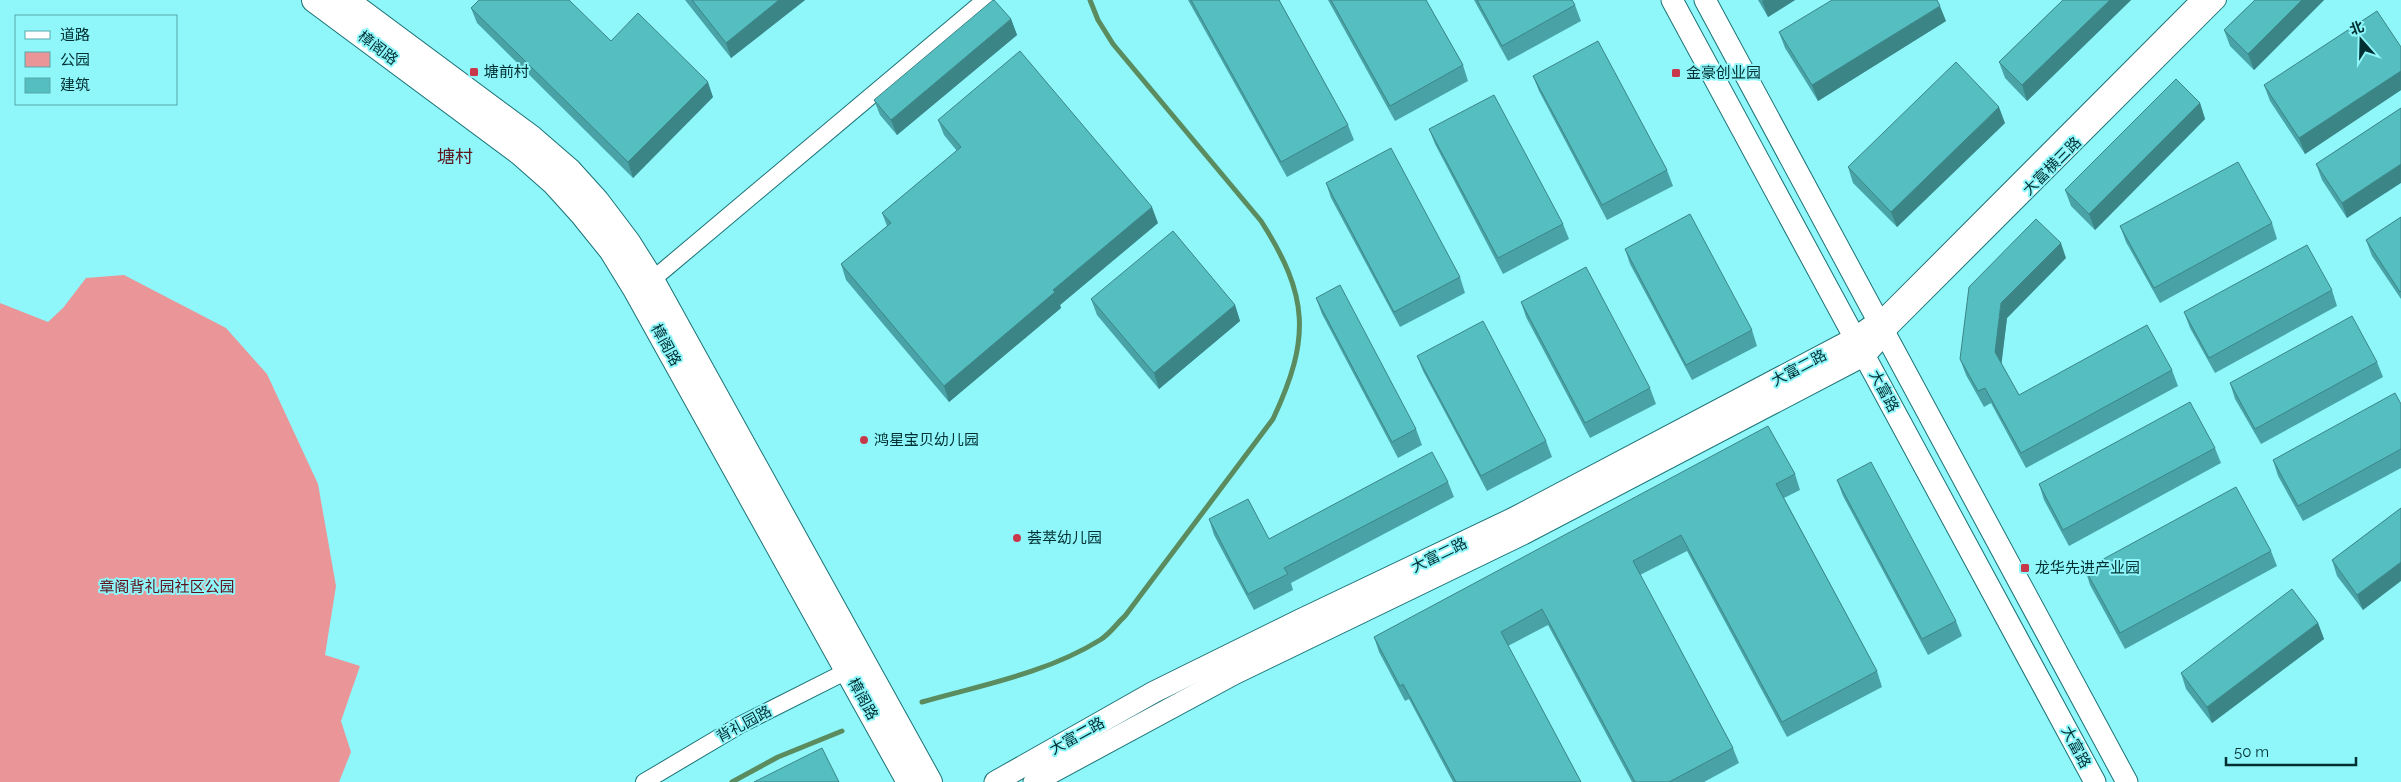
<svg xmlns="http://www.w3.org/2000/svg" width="2401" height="782" viewBox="0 0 2401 782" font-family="Raleway,'Noto Sans SC',sans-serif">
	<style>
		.green { fill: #ea9597 }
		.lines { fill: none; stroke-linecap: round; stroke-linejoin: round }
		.stream { stroke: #5a8c5f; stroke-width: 5 }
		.minor-casing { stroke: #1c7275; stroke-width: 18 }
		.tertiary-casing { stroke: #1c7275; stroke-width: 23 }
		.secondary-casing { stroke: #1c7275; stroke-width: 26 }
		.minor { stroke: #fff; stroke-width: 16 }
		.tertiary { stroke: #fff; stroke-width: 21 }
		.secondary { stroke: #fff; stroke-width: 24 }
		.wall { fill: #49a3a6 }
		.shaded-wall { fill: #3c8587 }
		.building { fill: #55bec1; stroke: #3c8587 }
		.poi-dot { fill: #c8374a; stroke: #8ff6fa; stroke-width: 2 }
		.labels { text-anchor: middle; stroke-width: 4; stroke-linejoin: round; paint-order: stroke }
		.street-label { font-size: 15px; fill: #003032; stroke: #8ff6fa }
		.poi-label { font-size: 15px; fill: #003032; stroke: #8ff6fa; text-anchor: start }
		.park-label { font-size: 15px; fill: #5e101b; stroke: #8ff6fa }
		.quarter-label { font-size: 18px; fill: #5c171f; stroke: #8ff6fa }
	</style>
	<rect width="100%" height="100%" fill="#8ff6fa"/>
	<polygon class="green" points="124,275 226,328 267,374 318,484 336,586 325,655 360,666 341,721 351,752 339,782 0,782 0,303 48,322 63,308 86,278"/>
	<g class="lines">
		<g class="stream">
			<path d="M922,702c60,-17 125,-29 178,-62 10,-6 17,-17 25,-24l148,-197c38,-81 36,-123 -12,-198l-148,-177 -15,-24 -8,-20"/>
			<polyline points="732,782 778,757 842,731"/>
		</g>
		<g class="minor-casing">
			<g id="minor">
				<polyline points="652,280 985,0"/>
				<polyline points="1879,321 2199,0"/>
				<polyline points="1886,332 2218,0"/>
				<polyline points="644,782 740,725 847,671"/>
			</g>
		</g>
		<g class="tertiary-casing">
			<g id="tertiary">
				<polyline points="1672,0 2095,782"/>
				<polyline points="1705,0 2127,782"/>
				<polyline points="995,782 1154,692 1300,620 1514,518 1855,338 1879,321"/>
				<polyline points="1034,782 1234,674 1523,534 1865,355 1886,332"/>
			</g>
		</g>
		<g class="secondary-casing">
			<g id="secondary">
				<polyline points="314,0 520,153 554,183 582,214 611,250 635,289 909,782"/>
				<polyline points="346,0 532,138 569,170 597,201 628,242 652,280 930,782"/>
			</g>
		</g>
		<use href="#minor" class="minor"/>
		<use href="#tertiary" class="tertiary"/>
		<use href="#secondary" class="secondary"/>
	</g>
	<g class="wall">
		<polygon points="685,0 805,0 731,58"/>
		<polygon points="1188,0 1279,0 1348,125 1354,140 1287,177"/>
		<polygon points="1328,0 1426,0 1463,65 1468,81 1395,121"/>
		<polygon points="1474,0 1572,0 1575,5 1581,21 1508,61"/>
		<polygon points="1758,0 1795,0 1768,17"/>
		<polygon points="2063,0 2131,0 2027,101 2005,78 1999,62"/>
		<polygon points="2255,0 2324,0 2254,70 2230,46 2224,30"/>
		<polygon points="471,8 611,41 713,97 633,178 477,23"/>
		<polygon points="1011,19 1017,35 897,135 880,115 874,100"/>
		<polygon points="1946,21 1818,101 1785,48 1779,32"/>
		<polygon points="2401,47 2401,90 2305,154 2270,101 2264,85"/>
		<polygon points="1533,76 1667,170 1673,186 1607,220 1539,91"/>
		<polygon points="2200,103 2205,119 2095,230 2071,206 2065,190"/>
		<polygon points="2401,108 2347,218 2322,180 2316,164"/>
		<polygon points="938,120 1158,223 1060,305 1061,308 949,402 846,280 841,264 887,226 882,213 957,151 944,135"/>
		<polygon points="2005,123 1897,227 1853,183 1848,167"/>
		<polygon points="1429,129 1563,224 1569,239 1503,274 1435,144"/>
		<polygon points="1326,183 1460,277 1465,293 1400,327 1331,198"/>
		<polygon points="2401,217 2401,299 2372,256 2366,240"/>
		<polygon points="2272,223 2277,239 2160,303 2126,242 2120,226"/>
		<polygon points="1625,249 1752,330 1757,346 1692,380 1630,264"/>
		<polygon points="2066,258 2007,318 2001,363 2019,395 2172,370 2178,386 2026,468 1991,403 1984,407 1966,375 1960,359"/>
		<polygon points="2332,290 2337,306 2215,373 2190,328 2184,312"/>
		<polygon points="1316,298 1416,429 1422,445 1398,458 1322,314"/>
		<polygon points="1091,299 1235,305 1240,321 1159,389 1097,315"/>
		<polygon points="1521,302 1650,388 1656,404 1590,438 1526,317"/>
		<polygon points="1417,356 1546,441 1552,457 1487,491 1423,371"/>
		<polygon points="2377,362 2383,377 2261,444 2235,399 2230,383"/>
		<polygon points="2401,404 2401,468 2303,521 2278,476 2273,460"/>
		<polygon points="2215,448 2221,463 2069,546 2044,500 2039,484"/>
		<polygon points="1795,474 1800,490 1784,498 1877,671 1882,687 1787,737 1687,551 1640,575 1733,748 1739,763 1704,782 1632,782 1548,625 1508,646 1581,782 1453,782 1409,699 1405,701 1379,652 1374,637"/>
		<polygon points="1837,480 1956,621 1962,636 1928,655 1843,496"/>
		<polygon points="1448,482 1454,497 1291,583 1293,590 1254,610 1214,535 1209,519 1269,539"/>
		<polygon points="2401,508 2363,610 2337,576 2332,560"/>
		<polygon points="2271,551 2277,566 2125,649 2090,585 2085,569"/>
		<polygon points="2318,623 2324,639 2212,723 2186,689 2181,673"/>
	</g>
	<g class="shaded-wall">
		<polygon points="779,0 805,0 731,58 726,43"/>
		<polygon points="1764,0 1795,0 1768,17 1762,1"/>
		<polygon points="2110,0 2131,0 2027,101 2022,85"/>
		<polygon points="2302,0 2324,0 2254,70 2248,54"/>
		<polygon points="1940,6 1946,21 1818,101 1812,85"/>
		<polygon points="1011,19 1017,35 897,135 891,120"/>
		<polygon points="2401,71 2401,90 2305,154 2299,138"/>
		<polygon points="708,82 713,97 633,178 628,162"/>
		<polygon points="2200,103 2205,119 2095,230 2089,214"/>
		<polygon points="1999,107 2005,123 1897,227 1891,212"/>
		<polygon points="2401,164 2401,183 2347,218 2342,203"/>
		<polygon points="1152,207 1158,223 1060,305 1061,308 949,402 944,386 1053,290"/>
		<polygon points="2061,243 2066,258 2007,318 2001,368 1995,352 2001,303"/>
		<polygon points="1235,305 1240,321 1159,389 1154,373"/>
		<polygon points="2401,562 2401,581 2363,610 2357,595"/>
		<polygon points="2318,623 2324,639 2212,723 2207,707"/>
	</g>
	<g class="building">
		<polygon points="479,0 569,0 611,41 638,13 708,82 628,162 471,8"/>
		<polygon points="692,0 779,0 726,43"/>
		<polygon points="993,0 994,0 1011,19 891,120 874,100"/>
		<polygon points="1191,0 1279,0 1348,125 1281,162"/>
		<polygon points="1331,0 1426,0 1463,65 1390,106"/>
		<polygon points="1477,0 1572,0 1575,5 1502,46"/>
		<polygon points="1832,0 1937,0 1940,6 1812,85 1779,32"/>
		<polygon points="2063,0 2110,0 2022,85 1999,62"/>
		<polygon points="2255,0 2302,0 2248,54 2224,30"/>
		<polygon points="2377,11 2401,47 2401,71 2299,138 2264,85"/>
		<polygon points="1598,41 1667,170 1602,205 1533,76"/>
		<polygon points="1020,51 1152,207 1053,290 1055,292 944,386 841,264 891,223 882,213 961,147 938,120"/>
		<polygon points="1956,62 1999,107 1891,212 1848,167"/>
		<polygon points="2176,79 2200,103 2089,214 2065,190"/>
		<polygon points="1494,95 1563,224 1498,258 1429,129"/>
		<polygon points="2401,108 2401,164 2342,203 2316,164"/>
		<polygon points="1391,148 1460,277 1394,312 1326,183"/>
		<polygon points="2238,162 2272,223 2154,288 2120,226"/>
		<polygon points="1690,214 1752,330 1686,365 1625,249"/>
		<polygon points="2401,217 2401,291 2400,292 2366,240"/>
		<polygon points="2036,219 2061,243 2001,303 1995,352 2019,395 2147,325 2172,370 2021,453 1985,388 1978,391 1960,359 1969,287"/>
		<polygon points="1173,231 1235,305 1154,373 1091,299"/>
		<polygon points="2307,245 2332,290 2209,358 2184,312"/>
		<polygon points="1586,267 1650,388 1585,423 1521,302"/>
		<polygon points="1340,285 1416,429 1392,442 1316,298"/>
		<polygon points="2352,316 2377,362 2255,429 2230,383"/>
		<polygon points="1483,321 1546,441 1481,476 1417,356"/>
		<polygon points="2395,393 2401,404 2401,449 2298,506 2273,460"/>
		<polygon points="2190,402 2215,448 2063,530 2039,484"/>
		<polygon points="1768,426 1795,474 1776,484 1877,671 1782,722 1681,535 1633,561 1733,748 1669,782 1635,782 1542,609 1501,632 1581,782 1456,782 1403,684 1400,686 1374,637"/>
		<polygon points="1432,452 1448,482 1284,568 1288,574 1248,594 1209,519 1248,499 1269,539"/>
		<polygon points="1871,462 1956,621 1922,639 1837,480"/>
		<polygon points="2236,487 2271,551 2120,633 2085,569"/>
		<polygon points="2401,508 2401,562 2357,595 2332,560"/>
		<polygon points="2292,589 2318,623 2207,707 2181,673"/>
		<polygon points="822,748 839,782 754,782"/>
	</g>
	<g class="poi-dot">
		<rect x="469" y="67" width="10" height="10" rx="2.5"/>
		<rect x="1671" y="68" width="10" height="10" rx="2.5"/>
		<circle cx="864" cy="440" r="5"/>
		<circle cx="1017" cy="538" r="5"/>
		<rect x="2020" y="563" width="10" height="10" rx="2.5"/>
	</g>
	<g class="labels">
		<g class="street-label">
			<text transform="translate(378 48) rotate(37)" y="5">樟阁路</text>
			<text transform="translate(2052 166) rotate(-45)" y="5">大富横三路</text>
			<text transform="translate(666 345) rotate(61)" y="5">樟阁路</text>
			<text transform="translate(1799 368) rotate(-28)" y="5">大富二路</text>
			<text transform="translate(1884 391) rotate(62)" y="5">大富路</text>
			<text transform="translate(1439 555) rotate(-26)" y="5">大富二路</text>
			<text transform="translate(863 699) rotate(61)" y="5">樟阁路</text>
			<text transform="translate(744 724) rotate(-28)" y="5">背礼园路</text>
			<text transform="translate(1077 736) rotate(-29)" y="5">大富二路</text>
			<text transform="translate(2076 747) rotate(62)" y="5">大富路</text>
		</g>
		<g class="poi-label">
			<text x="484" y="77">塘前村</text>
			<text x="1686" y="78">金豪创业园</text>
			<text x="874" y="445">鸿星宝贝幼儿园</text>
			<text x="1027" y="543">荟萃幼儿园</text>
			<text x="2035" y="573">龙华先进产业园</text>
		</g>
		<g class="park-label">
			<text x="167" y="592">章阁背礼园社区公园</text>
		</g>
		<g class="quarter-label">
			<text x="455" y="163">塘村</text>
		</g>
	</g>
	<rect x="15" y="15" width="162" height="90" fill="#8ff6fa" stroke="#56a7aa"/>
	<rect x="25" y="31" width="25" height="8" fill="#ffffff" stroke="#56a7aa"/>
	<text x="60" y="40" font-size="15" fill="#003032">道路</text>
	<rect x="25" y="52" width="25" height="15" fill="#ea9597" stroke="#56a7aa"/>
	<text x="60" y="65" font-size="15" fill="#003032">公园</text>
	<rect x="25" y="78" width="25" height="15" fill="#55bec1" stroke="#56a7aa"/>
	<text x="60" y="90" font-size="15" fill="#003032">建筑</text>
	<g transform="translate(2361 40) rotate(340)" stroke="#8ff6fa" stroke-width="4" paint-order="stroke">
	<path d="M0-4L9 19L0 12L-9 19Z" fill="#003032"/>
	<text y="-8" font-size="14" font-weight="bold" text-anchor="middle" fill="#003032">北</text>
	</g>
	<path d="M2226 757v8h130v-8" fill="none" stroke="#003032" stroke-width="2.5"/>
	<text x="2234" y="757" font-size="15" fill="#003032" stroke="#8ff6fa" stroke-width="4" paint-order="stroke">50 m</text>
</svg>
